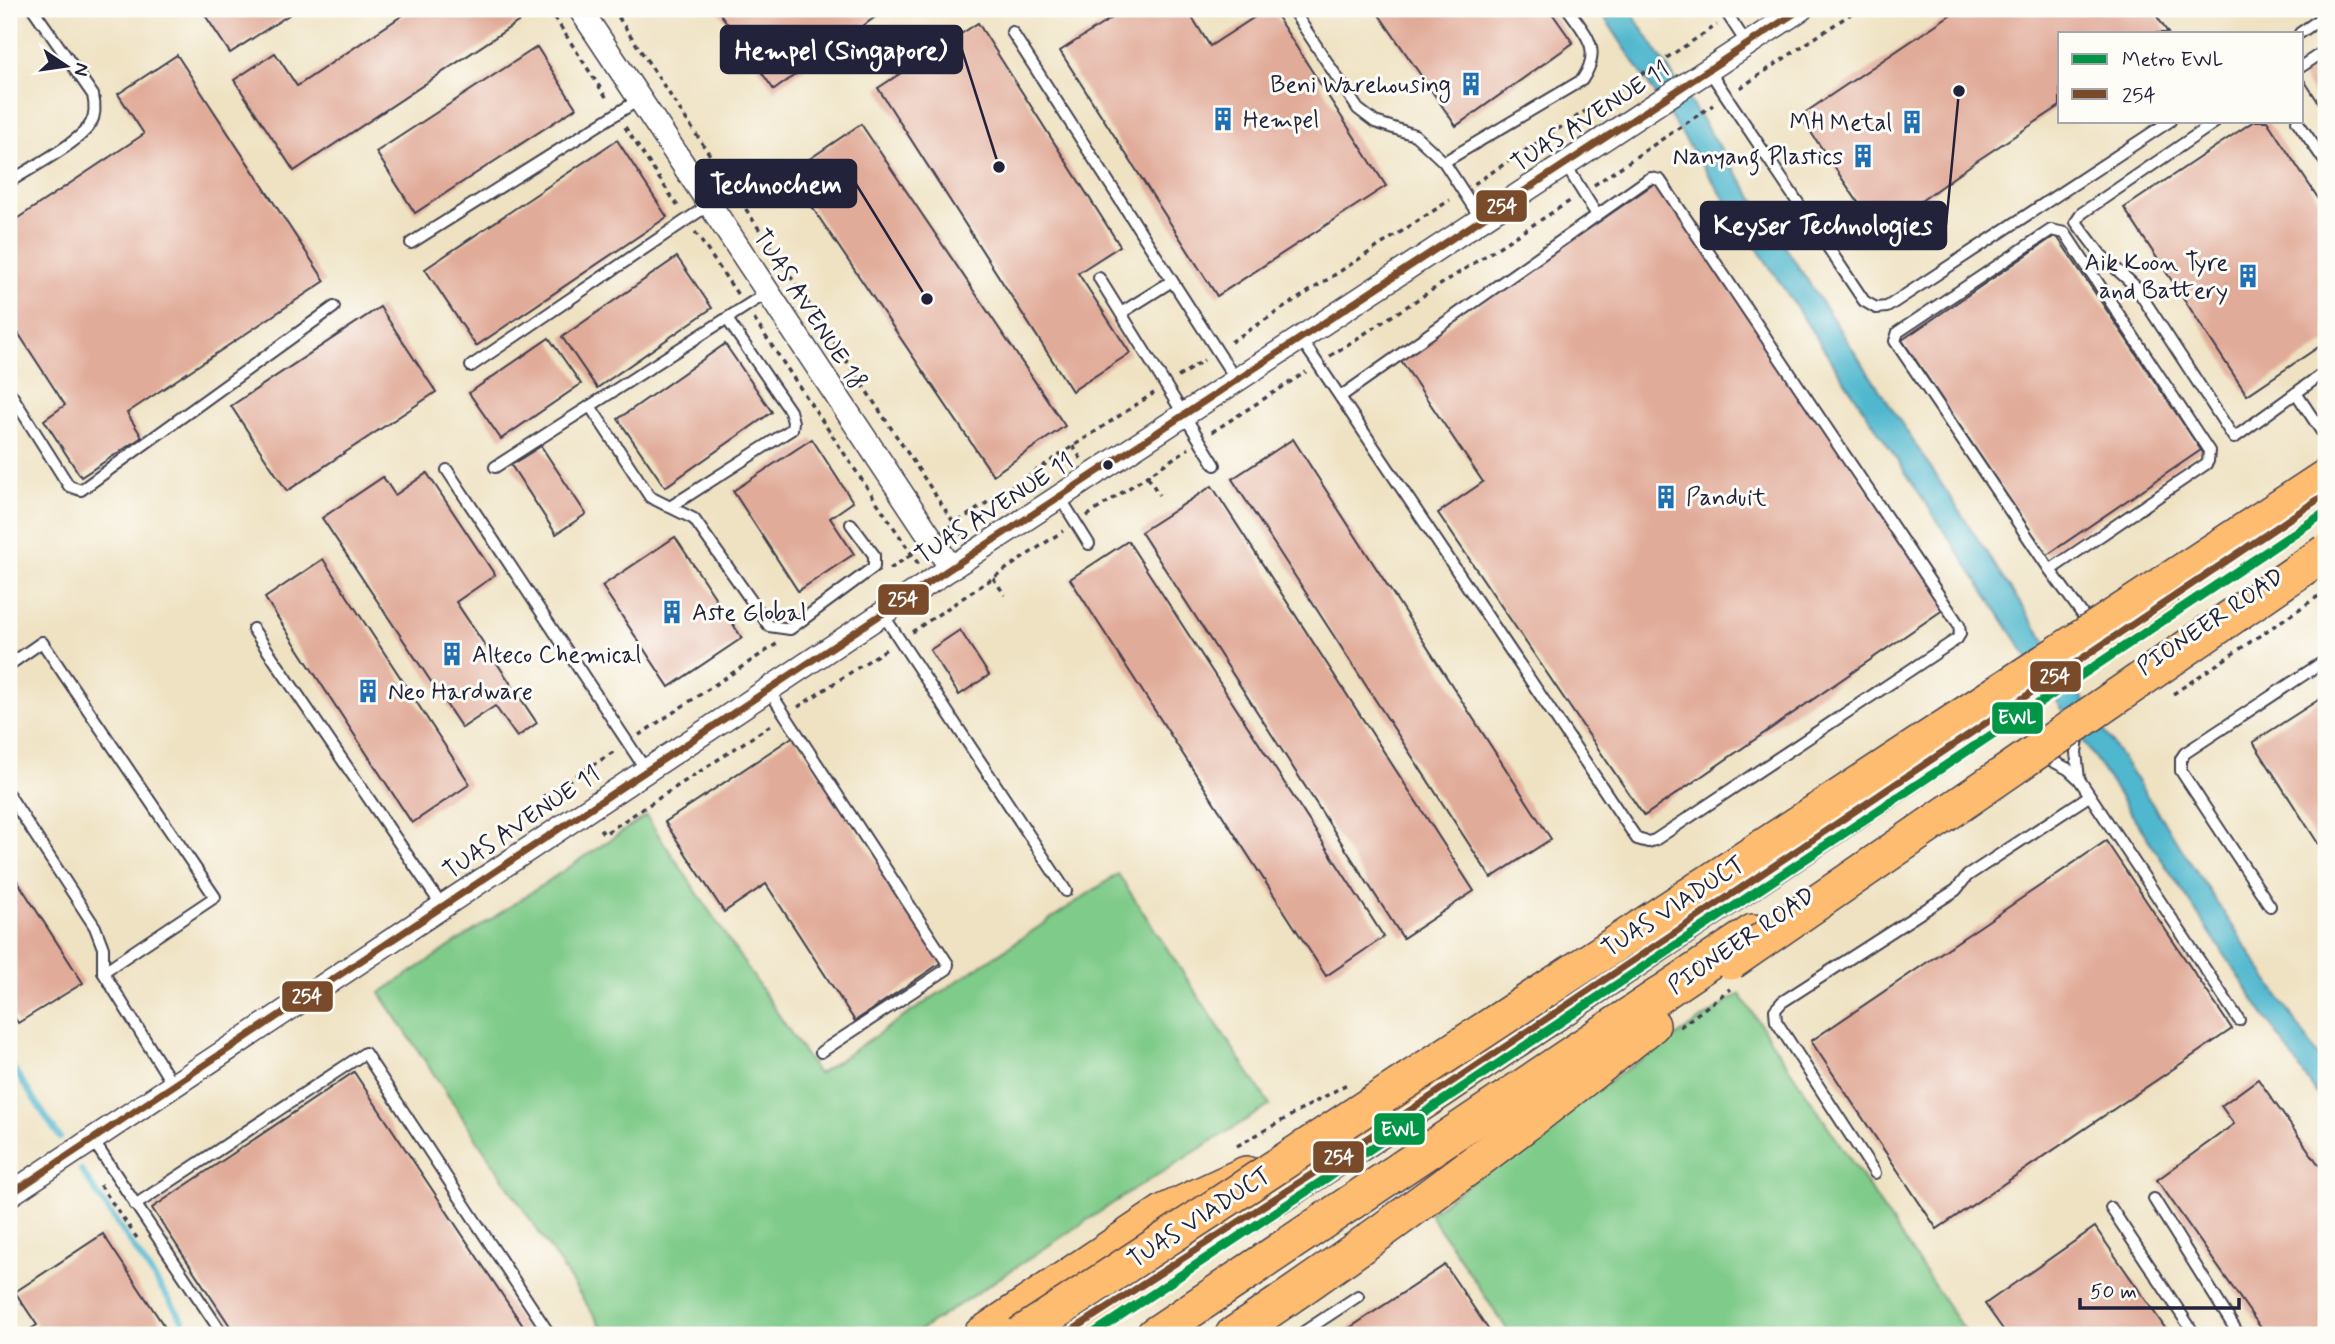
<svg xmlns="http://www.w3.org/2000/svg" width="2335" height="1344" viewBox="0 0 2335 1344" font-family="Mynerve,sans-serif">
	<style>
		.green { fill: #7fcb89; stroke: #507662; stroke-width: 2 }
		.water { fill: #50b7ce; stroke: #396c84; stroke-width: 2 }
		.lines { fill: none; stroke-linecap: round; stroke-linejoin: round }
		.stream { stroke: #50b7ce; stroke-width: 6 }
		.building { fill: #e1ab99 }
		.lane-casing { stroke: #413f4f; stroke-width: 14 }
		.street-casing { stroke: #413f4f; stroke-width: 26 }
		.primary-casing { stroke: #413f4f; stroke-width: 38 }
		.path { stroke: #413f4f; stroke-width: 3.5; stroke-dasharray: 5 5; stroke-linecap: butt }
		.lane { stroke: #fff; stroke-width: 10 }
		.street { stroke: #fff; stroke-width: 23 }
		.primary { stroke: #febc71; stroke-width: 35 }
		.primary-bridge-casing { stroke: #413f4f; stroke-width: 38; stroke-linecap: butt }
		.primary-bridge { stroke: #febc71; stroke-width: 35 }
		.bus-1-casing { stroke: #fdfcf7; stroke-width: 12 }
		.bus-1 { stroke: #7a4b2a; stroke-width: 7 }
		.metro-1-casing { stroke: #fdfcf7; stroke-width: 14 }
		.metro-1 { stroke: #009645; stroke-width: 9 }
		.bus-dot { fill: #22223b; stroke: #fdfcf7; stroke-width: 2.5 }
		.labels { text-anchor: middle; stroke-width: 6; stroke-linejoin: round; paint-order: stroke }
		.poi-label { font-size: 24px; fill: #22223b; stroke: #fdfcf7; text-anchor: start }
		.street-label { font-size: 24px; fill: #22223b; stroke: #fdfcf7 }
		.leader { fill: none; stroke: #22223b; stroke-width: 2.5 }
		.callout-dot { fill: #22223b; stroke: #fdfcf7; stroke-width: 2.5 }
		.callout { fill: #22223b; stroke: #22223b; stroke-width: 2.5 }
		.callout-label { font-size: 26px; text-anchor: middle; font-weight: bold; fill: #fff }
		.line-badge { stroke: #fdfcf7; stroke-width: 2.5 }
		.badge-label { font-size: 19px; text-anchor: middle; font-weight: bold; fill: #fff }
	</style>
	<rect width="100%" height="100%" fill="#fdfcf7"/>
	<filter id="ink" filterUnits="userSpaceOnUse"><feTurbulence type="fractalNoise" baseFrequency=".0143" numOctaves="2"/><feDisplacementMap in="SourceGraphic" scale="14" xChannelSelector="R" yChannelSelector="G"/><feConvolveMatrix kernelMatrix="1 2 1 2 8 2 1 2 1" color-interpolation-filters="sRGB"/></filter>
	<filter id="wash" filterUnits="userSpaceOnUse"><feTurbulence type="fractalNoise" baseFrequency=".00686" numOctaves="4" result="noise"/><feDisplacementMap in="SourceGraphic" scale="28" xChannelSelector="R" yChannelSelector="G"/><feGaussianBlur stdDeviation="1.57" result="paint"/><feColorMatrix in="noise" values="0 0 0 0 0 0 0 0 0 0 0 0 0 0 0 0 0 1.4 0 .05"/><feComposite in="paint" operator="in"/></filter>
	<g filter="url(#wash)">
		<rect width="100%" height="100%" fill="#efe2c2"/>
		<g class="green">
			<polygon points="646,816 818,1074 1118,874 1270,1105 1130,1192 913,1335 607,1335 380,993"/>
			<polygon points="1740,994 1967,1335 1511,1335 1429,1213 1606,1083"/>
		</g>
		<polygon class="water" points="1599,9 1629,9 1659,55 2326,1068 2326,1108"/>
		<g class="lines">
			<g class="stream">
				<polyline points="9,1062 60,1138"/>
				<polyline points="81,1170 193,1335"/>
			</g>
		</g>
		<g id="blocks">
			<g class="building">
				<polygon points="201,9 298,9 230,53"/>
				<polygon points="412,9 531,9 533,12 294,171 234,80 275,53 297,86"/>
				<polygon points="717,9 874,9 878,15 774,90"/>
				<polygon points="1126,9 1187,9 1210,46 1267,9 1272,9 1386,186 1217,296 1060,51"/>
				<polygon points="1375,9 1549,9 1573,43 1456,126"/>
				<polygon points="1959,9 2152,9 2168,33 2060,33 2060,106 1975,162 1878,232 1800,116"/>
				<polygon points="978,23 1120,246 1078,273 1130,353 1072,391 878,88"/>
				<polygon points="537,47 576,108 415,213 376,152"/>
				<polygon points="177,55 325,281 127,413 142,437 81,477 44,420 65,405 9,319 9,224 144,134 118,94"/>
				<polygon points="2326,56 2326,114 2302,77 2302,73"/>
				<polygon points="2254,121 2267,121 2326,210 2326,342 2247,395 2124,208"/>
				<polygon points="861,124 1065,426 993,475 789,173"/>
				<polygon points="617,140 667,217 476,346 425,269"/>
				<polygon points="1658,181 1947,607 1644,816 1438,513 1483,482 1400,359"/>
				<polygon points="2056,235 2201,450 2047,555 1902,340"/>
				<polygon points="677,257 712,308 597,388 562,337"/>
				<polygon points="380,307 436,392 287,491 231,406"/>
				<polygon points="549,338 581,384 501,439 469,393"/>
				<polygon points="725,344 772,412 665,487 618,419"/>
				<polygon points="812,439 853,502 830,518 854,554 798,591 733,491"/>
				<polygon points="1293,439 1551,839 1491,878 1232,479"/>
				<polygon points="541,446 586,514 556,534 511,465"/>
				<polygon points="427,473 495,575 456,602 537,723 517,737 495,706 462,728 322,518 383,477 395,495"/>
				<polygon points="1212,486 1474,891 1403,938 1141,532"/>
				<polygon points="675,537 742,638 669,687 602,586"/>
				<polygon points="1128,541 1384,937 1326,976 1070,579"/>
				<polygon points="323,559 470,784 412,823 265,598"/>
				<polygon points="960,630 989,675 959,695 930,650"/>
				<polygon points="2326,695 2326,845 2321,848 2253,742"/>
				<polygon points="794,736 942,962 855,1021 766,884 724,912 665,822"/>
				<polygon points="2106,841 2232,1029 1937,1229 1811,1041"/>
				<polygon points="9,868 83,983 18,1023 9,1009"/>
				<polygon points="354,1072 529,1335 236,1335 152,1208"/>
				<polygon points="2258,1079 2326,1175 2326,1335 2266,1335 2157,1180 2234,1124 2221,1106"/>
				<polygon points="2095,1227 2170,1335 2007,1335 1985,1304"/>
				<polygon points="103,1234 170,1335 21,1335 37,1325 15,1292"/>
				<polygon points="1445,1265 1492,1335 1339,1335"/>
			</g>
		</g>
	</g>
	<g filter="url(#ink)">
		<use href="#blocks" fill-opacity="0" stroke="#413f4f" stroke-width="2"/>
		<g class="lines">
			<g class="lane-casing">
				<g id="lane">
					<polyline points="1292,9 1358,109 1375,122 1415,135 1444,162 1481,219"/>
					<polyline points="1724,9 1747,44"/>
					<polyline points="1012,32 1236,380"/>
					<polyline points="2300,33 2326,15"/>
					<polyline points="2302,66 2326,50"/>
					<polyline points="1708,69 1864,301 1876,308 1887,307 2170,121"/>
					<polyline points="2297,121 2326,163"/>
					<polyline points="2214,123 2082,213 2076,222 2101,255 2135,286 2234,438 2326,371"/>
					<path d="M1444,162l138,-82c21,-31 4,-45 -14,-71"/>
					<polyline points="1565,164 1597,215"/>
					<path d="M9,182c20,-13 72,-40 82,-59 5,-9 4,-19 2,-28l-60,-86"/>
					<polyline points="411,243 640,99"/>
					<polyline points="1099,278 1215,465"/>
					<polyline points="1121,313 1172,281"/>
					<polyline points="1300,338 1318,364 1637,839 1648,842 1655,840 1957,639 1960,634 1959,625 1660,180 1651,178 1647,180 1340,397"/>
					<polyline points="471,366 710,204"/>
					<polyline points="9,391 69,486 81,490 334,307"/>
					<polyline points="2296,393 2326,438"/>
					<polyline points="590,406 650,497 694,519 769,626 790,629 874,567 874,555 851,524"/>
					<polyline points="495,467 768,292"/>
					<polyline points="447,470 646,770"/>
					<polyline points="1059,496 1089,544"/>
					<polyline points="670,507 792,429 793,422 790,411 727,319"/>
					<polyline points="2050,570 2206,464 2208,461 2209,451 2065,233 2051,230 1898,332 1895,341 2050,570 2091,626"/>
					<polyline points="882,613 1066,891"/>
					<polyline points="253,629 442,906"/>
					<polyline points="9,665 42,642 215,897 103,972"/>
					<polyline points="768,689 948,964 947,969 821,1052"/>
					<polyline points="2043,756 2068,769 2079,779 2239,1020"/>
					<polyline points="2079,779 2076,752 2079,733"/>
					<polyline points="9,795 95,927 103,948 103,972 173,1085"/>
					<polyline points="2270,906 2181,771 2181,759 2185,753 2326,660"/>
					<polyline points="92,1139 223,1335"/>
					<polyline points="1875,1173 1776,1021 1775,1010 1782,1002 1956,890 1967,876 2089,796"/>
					<polyline points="2154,1199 2239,1335"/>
					<polyline points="135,1205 365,1053 550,1335"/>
					<polyline points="2111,1208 2195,1335"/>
					<polyline points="1299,1335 1358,1296"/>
				</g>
			</g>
			<g class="street-casing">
				<g id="street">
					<polyline points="580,9 951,568"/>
					<polyline points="9,1195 951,568 1801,9"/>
				</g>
			</g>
			<g class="primary-casing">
				<g id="primary">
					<polyline points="981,1335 1164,1212 1246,1174"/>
					<polyline points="1065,1335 1426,1100 2161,606"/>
					<polyline points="1154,1335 1753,932"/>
					<path d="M1233,1335c144,-97 283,-201 419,-310"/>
				</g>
			</g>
			<g class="path">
				<polyline points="549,9 608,100"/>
				<polyline points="613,9 962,535"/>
				<polyline points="1740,88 1858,9"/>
				<polyline points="625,127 679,208"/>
				<polyline points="1474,184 1717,25"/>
				<polyline points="1594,185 1713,105"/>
				<polyline points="695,232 738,295"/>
				<polyline points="754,319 919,565"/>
				<polyline points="1231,342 1450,200"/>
				<polyline points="1330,356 1570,201"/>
				<polyline points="1178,377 1204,360"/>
				<polyline points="1212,432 1306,372"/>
				<polyline points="1073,446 1081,459"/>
				<polyline points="1148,477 1159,495"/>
				<polyline points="1087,516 1189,448"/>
				<polyline points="950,527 1154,393"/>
				<polyline points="890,569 915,552"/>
				<polyline points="993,578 1005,595"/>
				<polyline points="912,632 1063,531"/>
				<polyline points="2173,694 2326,591"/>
				<polyline points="798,707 888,648"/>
				<polyline points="639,735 778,643"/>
				<polyline points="551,807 544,796 615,751"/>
				<polyline points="600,829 604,834 774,723"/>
				<polyline points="1680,1027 1730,989"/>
				<polyline points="1237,1146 1347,1084"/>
				<polyline points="100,1185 137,1238"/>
			</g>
			<use href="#lane" class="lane"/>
			<use href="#street" class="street"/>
			<use href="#primary" class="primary"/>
			<g class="primary-bridge-casing">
				<g id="primary-bridge">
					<polyline points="1731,962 2326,552"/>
					<polyline points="1020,1335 2326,477"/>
				</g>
			</g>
			<use href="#primary-bridge" class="primary-bridge"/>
			<g class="bus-1-casing">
				<g id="bus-1">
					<polyline points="9,1195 951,568 1801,9"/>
					<polyline points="1065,1335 1426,1100 2326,494"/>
				</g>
			</g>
			<use href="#bus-1" class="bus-1"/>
			<g class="metro-1-casing">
				<polyline id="metro-1" points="1091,1335 2326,512"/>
			</g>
			<use href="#metro-1" class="metro-1"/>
		</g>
	</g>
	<defs>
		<g id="building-bare" transform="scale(1.89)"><path d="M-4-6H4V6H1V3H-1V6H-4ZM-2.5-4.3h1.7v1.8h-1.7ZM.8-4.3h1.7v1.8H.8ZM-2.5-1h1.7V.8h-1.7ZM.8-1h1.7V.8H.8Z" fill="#1f6fb2" stroke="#fdfcf7" stroke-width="2.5" paint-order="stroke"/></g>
	</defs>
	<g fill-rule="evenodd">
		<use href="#building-bare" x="1471" y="84"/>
		<use href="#building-bare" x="1223" y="119"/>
		<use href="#building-bare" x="1912" y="122"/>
		<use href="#building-bare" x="1863" y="156"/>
		<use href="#building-bare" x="2248" y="276"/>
		<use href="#building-bare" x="1666" y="497"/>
		<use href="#building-bare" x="672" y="612"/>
		<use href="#building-bare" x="452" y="654"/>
		<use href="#building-bare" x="368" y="691"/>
	</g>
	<circle class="bus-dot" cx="1108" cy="465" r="6"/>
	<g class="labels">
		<g class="poi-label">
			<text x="1451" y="92" text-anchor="end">Beni Warehousing</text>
			<text x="1243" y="127">Hempel</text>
			<text x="1892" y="130" text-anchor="end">MH Metal</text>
			<text x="1843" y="164" text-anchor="end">Nanyang Plastics</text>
			<text x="2228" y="270" text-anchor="end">Aik Koon Tyre<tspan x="2228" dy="28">and Battery</tspan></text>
			<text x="1686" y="505">Panduit</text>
			<text x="692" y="620">Aste Global</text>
			<text x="472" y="662">Alteco Chemical</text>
			<text x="388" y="699">Neo Hardware</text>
		</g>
		<g class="street-label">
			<text transform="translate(1590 116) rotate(-33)" y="8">TUAS AVENUE 11</text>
			<text transform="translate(810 309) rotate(57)" y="8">TUAS AVENUE 18</text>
			<text transform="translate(994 508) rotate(-33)" y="8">TUAS AVENUE 11</text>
			<text transform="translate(2210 621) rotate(-34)" y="8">PIONEER ROAD</text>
			<text transform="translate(521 822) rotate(-34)" y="8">TUAS AVENUE 11</text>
			<text transform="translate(1673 906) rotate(-33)" y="8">TUAS VIADUCT</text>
			<text transform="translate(1741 940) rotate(-34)" y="8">PIONEER ROAD</text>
			<text transform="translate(1199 1217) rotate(-33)" y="8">TUAS VIADUCT</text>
		</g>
	</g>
	<path class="leader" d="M999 167L962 50M927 299L856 184M1959 91L1946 225"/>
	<g class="callout-dot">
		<circle cx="999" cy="167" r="7"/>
		<circle cx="927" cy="299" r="7"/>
		<circle cx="1959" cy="91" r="7"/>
	</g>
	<g class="callout">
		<rect x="721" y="26" width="241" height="47" rx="7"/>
		<rect x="696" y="160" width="160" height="47" rx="7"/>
		<rect x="1701" y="202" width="245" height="47" rx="7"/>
	</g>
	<g class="callout-label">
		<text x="841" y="59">Hempel (Singapore)</text>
		<text x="776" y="193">Technochem</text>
		<text x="1823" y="234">Keyser Technologies</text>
	</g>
	<g class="line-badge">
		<rect x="1475" y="189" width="53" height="34" rx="7" fill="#7a4b2a"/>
		<rect x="877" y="583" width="53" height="33" rx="7" fill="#7a4b2a"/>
		<rect x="2029" y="660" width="53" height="33" rx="7" fill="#7a4b2a"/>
		<rect x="1991" y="701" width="53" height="34" rx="7" fill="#009645"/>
		<rect x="281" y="980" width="53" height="33" rx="7" fill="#7a4b2a"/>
		<rect x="1373" y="1112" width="53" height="34" rx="7" fill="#009645"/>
		<rect x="1312" y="1140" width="53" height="34" rx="7" fill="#7a4b2a"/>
	</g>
	<g class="badge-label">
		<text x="1502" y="213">254</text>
		<text x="903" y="606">254</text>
		<text x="2055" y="683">254</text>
		<text x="2017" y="724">EWL</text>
		<text x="307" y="1003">254</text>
		<text x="1400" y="1136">EWL</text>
		<text x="1339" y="1164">254</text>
	</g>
	<rect width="2335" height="1344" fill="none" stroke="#fdfcf7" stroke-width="35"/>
	<rect x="2058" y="32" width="245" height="91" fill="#fdfcf7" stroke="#a5a5ac" stroke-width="2"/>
	<rect x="2072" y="54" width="35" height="10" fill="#009645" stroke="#a5a5ac" stroke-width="2"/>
	<text x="2122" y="66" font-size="21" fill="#22223b">Metro EWL</text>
	<rect x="2072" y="89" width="35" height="10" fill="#7a4b2a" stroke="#a5a5ac" stroke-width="2"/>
	<text x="2122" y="102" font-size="21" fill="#22223b">254</text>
	<g transform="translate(66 66) rotate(103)" stroke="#fdfcf7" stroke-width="5" paint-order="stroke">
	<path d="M0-5L12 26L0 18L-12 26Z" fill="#22223b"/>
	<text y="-10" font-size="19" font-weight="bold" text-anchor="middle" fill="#22223b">N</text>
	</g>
	<path d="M2080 1298v10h159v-10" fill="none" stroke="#22223b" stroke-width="3.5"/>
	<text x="2090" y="1298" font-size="21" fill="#22223b" stroke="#fdfcf7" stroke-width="5" paint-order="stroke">50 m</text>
</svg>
